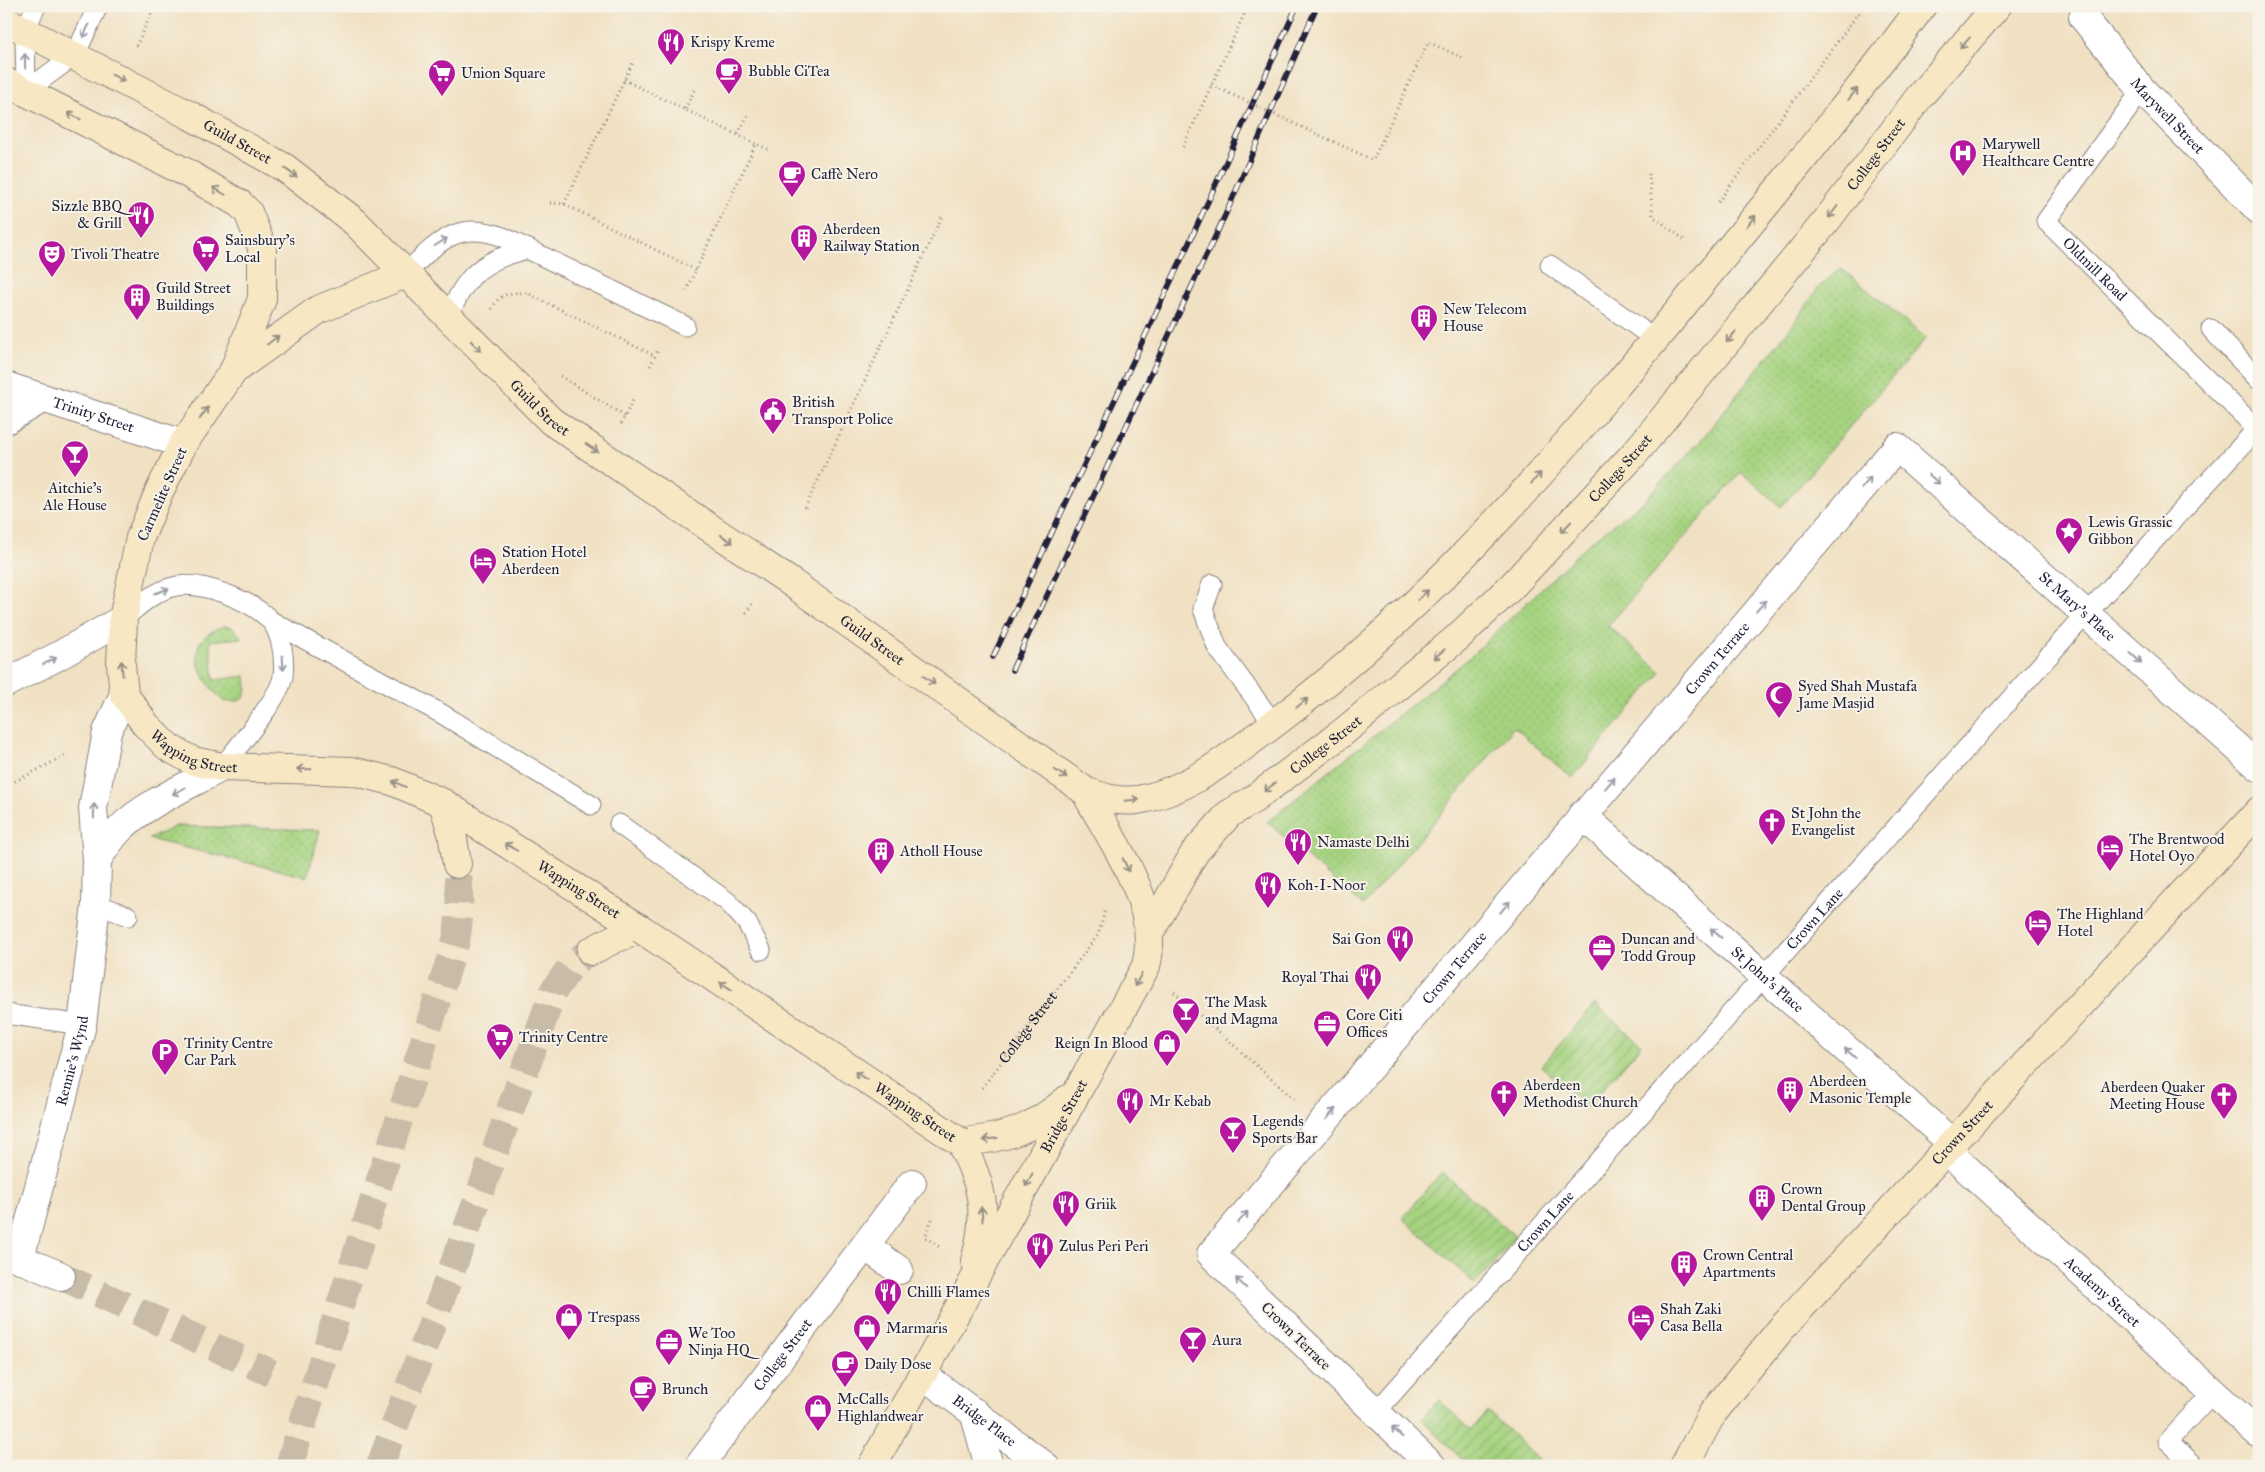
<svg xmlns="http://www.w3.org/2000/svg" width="2265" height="1472" viewBox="0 0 2265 1472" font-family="'IM FELL Great Primer',serif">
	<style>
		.grass { fill: url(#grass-dots); stroke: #647a5e }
		.garden { fill: url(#garden-furrows); stroke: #647a5e }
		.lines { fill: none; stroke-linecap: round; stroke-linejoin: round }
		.street-tunnel { stroke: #c8bba8; stroke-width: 28; stroke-dasharray: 28 14; stroke-linecap: butt }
		.secondary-tunnel { stroke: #c8bba8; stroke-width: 28; stroke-dasharray: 28 14; stroke-linecap: butt }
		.lane-casing { stroke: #8a827f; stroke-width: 21 }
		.street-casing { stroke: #8a827f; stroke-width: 30 }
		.secondary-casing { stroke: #8a827f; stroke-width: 30 }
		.path { stroke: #8a827f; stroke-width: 3; stroke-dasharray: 1 4; stroke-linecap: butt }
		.lane { stroke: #fff; stroke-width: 19 }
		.street { stroke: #fff; stroke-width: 28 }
		.secondary { stroke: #f7e8c3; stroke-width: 28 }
		.rail-casing { stroke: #22223b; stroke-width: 5.5 }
		.rail { stroke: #f7f3e8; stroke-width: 4; stroke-dasharray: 11; stroke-linecap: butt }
		.secondary-bridge-casing { stroke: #8a827f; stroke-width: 30; stroke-linecap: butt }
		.path-bridge { stroke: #8a827f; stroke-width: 3; stroke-dasharray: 1 4; stroke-linecap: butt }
		.secondary-bridge { stroke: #f7e8c3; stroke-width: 28 }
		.oneway { stroke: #9c9ca7 }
		.oneway2 { stroke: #978f86 }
		.labels { text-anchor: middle; stroke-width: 4; stroke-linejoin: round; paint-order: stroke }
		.poi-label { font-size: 15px; fill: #22223b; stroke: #f7f3e8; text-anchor: start }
		.street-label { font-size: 15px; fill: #22223b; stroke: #f7f3e8 }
	</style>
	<defs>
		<pattern id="grass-dots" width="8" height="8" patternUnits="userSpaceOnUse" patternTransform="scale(1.25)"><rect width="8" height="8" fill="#a6d380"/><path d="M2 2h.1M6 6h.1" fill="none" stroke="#8fb570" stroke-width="1.8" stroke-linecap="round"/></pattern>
		<pattern id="garden-furrows" width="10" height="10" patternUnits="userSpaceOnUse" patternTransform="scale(1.25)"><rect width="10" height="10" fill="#a6d380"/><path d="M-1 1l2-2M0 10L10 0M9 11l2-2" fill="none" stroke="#8fb570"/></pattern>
	</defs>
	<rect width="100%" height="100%" fill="#f7f3e8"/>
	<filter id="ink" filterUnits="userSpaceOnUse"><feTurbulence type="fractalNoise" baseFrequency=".02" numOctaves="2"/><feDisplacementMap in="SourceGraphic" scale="10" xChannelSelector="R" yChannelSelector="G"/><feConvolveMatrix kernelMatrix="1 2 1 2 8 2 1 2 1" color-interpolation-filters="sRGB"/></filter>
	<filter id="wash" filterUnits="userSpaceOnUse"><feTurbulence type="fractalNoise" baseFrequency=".0096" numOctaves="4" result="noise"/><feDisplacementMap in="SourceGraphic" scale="20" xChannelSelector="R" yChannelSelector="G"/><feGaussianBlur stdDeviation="1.12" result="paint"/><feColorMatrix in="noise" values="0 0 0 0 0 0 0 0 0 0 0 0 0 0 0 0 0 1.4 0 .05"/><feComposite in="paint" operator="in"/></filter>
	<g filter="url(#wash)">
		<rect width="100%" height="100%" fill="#f1e1c3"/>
		<g class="grass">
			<polygon points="1841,268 1926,338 1781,507 1741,472 1608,626 1661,672 1572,778 1514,727 1363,906 1267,822 1467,660 1589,543 1644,501 1700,441 1792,326 1819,287"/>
			<path d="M223,626l9,1 10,11 -32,3 4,39 32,-4 1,12 -3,10 -6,3 -14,1c-13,-12 -36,-41 -23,-61 5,-7 14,-11 22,-15z"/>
			<polygon points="176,826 320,830 307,877 149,839"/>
		</g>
		<g class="garden">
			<polygon points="1595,1004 1642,1045 1587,1107 1541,1066"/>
			<polygon points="1442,1172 1516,1237 1475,1284 1402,1218"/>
			<polygon points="1439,1400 1471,1430 1488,1411 1540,1461 1537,1466 1469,1466 1421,1419"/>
		</g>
	</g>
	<g filter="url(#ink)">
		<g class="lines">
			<polyline class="street-tunnel" points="61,1276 271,1373"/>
			<g class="secondary-tunnel">
				<path d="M289,1466l167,-525c5,-26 4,-50 1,-77"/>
				<polyline points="380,1466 554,990 575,961 591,951"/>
			</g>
			<g class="lane-casing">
				<g id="lane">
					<path id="s2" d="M2142,90l-96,131 213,210"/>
					<polyline points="26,91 75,55 98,6"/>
					<polyline points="26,91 25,30 36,6"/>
					<polyline points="1550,265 1655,339"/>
					<path d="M405,274c31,-30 51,-55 98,-37l182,89"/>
					<path d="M448,318c17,-43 35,-59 81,-69"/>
					<polyline points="2211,329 2259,380"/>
					<polyline points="1212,584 1203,609 1217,647 1274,724"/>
					<path d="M123,619c17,-14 32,-29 54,-33 26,-5 77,16 94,35 11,14 14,38 12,55 -2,21 -47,73 -61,91"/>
					<polyline points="271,621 442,714 591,805"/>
					<polyline points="619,824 728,902 747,923 761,950"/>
					<polyline points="96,904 128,916"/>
					<polyline points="6,1014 82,1025"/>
					<path id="s3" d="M1376,1412l710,-798 171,-185"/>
					<polyline points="2195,1466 2168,1441 2213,1392"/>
				</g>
			</g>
			<g class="street-casing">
				<g id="street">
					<path id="s4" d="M2083,17l59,73 117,120"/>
					<path id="s5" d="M6,386l177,58"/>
					<polyline points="6,420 42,399"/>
					<polyline points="6,683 60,655 123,619"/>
					<path id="s6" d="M1582,815l370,328"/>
					<path d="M97,860c7,-11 14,-22 23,-31 26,-26 70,-44 102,-62"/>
					<path id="s7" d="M1946,1150l313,284"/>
					<polyline points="865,1246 899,1270"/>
					<polyline points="6,1253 61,1276"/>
					<path id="s8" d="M20,1258l62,-233 14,-121 1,-44 -4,-52 14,-76 17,-38"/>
					<path id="s9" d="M922,1374l123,92"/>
					<polyline points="974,1412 989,1466"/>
					<path id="s10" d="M699,1466l213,-283"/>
					<path id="s11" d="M1432,1466l-221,-212 686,-807 362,320"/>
				</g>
			</g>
			<g class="secondary-casing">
				<g id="secondary">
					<path id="s12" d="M6,21l185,95 94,52 70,54 196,199 238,160"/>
					<path id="s13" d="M6,82l179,90 55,32 8,8 14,35v52l-28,71 -51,74 -24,48 -19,46 -17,81 -2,45 3,30 22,31 22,22 25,14 29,6 130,4 40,10 51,22 198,126"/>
					<polyline points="234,370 318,310 405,274"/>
					<path d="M1085,791c19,7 32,11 52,9 52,-8 98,-47 139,-78 166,-124 301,-287 432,-447 72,-88 146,-177 214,-269"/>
					<polyline points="443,803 452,833 457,864"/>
					<path id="s14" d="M1149,934l46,-82 34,-38 25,-15 88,-66 115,-95 55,-52 123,-133 192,-233 93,-124 77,-90"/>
					<polyline points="591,951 614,939 641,929"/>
					<path d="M975,1261c14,-48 8,-76 -15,-119 46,-3 73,-13 108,-43"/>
					<path id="s15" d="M872,1466l274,-500c16,-60 -34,-123 -61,-175"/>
					<path id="s16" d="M1684,1466l28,-52 69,-85 478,-518"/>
				</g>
			</g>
			<g class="path">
				<polyline points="136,46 155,6"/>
				<polyline points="624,80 756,144"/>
				<polyline points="685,109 695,89"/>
				<polyline points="738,134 748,115"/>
				<polyline points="1183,147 1248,6"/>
				<polyline points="1649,174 1653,216 1687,242"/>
				<polyline points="1718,202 1864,6"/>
				<polyline points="550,203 564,204 696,270"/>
				<polyline points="564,204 634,60"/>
				<polyline points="686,291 756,144 768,149"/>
				<path d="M492,309c7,-16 20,-17 35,-16l128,63"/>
				<polyline points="650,366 658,350"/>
				<polyline points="560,376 626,417"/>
				<polyline points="621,424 634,398"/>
				<polyline points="805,508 943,214"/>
				<polyline points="746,613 754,601"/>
				<polyline points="6,786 66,755"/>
				<polyline points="1174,992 1294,1099"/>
				<path id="s1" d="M982,1088l116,-153 7,-24"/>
				<polyline points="932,1219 925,1237 941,1248"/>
			</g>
			<use href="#lane" class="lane"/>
			<use href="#street" class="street"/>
			<use href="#secondary" class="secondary"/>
			<g class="rail-casing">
				<g id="rail">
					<polyline points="993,657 1190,241 1297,6"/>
					<polyline points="1012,670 1228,209 1317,6"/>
				</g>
			</g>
			<use href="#rail" class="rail"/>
			<g class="secondary-bridge-casing">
				<g id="secondary-bridge">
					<path id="s17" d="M789,581l296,210"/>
					<path id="s18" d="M641,929l319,213"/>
				</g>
			</g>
			<polyline class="path-bridge" points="1211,85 1373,160 1428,42 1463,58"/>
			<use href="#secondary-bridge" class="secondary-bridge"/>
		</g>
		<defs><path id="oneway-shaft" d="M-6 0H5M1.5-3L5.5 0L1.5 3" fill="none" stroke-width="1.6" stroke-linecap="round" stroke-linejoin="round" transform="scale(1.25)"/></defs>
		<g class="oneway">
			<use href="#oneway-shaft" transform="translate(86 31) rotate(115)"/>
			<use href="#oneway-shaft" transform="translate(25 61) rotate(-91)"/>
			<use href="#oneway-shaft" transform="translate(441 242) rotate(-32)"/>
			<use href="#oneway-shaft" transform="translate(1934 479) rotate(41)"/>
			<use href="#oneway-shaft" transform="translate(1866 483) rotate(-49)"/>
			<use href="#oneway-shaft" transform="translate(162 591) rotate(-19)"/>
			<use href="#oneway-shaft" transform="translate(1761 606) rotate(-49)"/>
			<use href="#oneway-shaft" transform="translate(2136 658) rotate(42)"/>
			<use href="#oneway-shaft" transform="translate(50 661) rotate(-27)"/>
			<use href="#oneway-shaft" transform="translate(283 663) rotate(87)"/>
			<use href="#oneway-shaft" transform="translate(1610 783) rotate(-49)"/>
			<use href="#oneway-shaft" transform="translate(179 791) rotate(152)"/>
			<use href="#oneway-shaft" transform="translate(94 811) rotate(-89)"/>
			<use href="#oneway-shaft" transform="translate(1505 907) rotate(-50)"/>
			<use href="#oneway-shaft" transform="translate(1716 933) rotate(-139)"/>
			<use href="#oneway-shaft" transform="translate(1850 1053) rotate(-138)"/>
			<use href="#oneway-shaft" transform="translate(1331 1114) rotate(-50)"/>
			<use href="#oneway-shaft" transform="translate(1243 1217) rotate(-49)"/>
			<use href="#oneway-shaft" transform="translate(1241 1283) rotate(-136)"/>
			<use href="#oneway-shaft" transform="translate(1397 1432) rotate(-136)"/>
		</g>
		<g class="oneway2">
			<use href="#oneway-shaft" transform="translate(1965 43) rotate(131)"/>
			<use href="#oneway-shaft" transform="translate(118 78) rotate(28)"/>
			<use href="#oneway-shaft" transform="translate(1853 94) rotate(-51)"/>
			<use href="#oneway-shaft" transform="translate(74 116) rotate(-153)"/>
			<use href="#oneway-shaft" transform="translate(291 173) rotate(36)"/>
			<use href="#oneway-shaft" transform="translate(219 191) rotate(-150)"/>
			<use href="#oneway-shaft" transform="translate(1833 212) rotate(127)"/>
			<use href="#oneway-shaft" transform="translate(1751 221) rotate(-51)"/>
			<use href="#oneway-shaft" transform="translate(1731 337) rotate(130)"/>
			<use href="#oneway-shaft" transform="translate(273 340) rotate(-37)"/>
			<use href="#oneway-shaft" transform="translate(476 346) rotate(45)"/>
			<use href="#oneway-shaft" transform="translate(204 413) rotate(-55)"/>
			<use href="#oneway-shaft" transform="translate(592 448) rotate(33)"/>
			<use href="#oneway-shaft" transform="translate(1536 478) rotate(-48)"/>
			<use href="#oneway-shaft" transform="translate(1566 527) rotate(133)"/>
			<use href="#oneway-shaft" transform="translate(727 539) rotate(34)"/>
			<use href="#oneway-shaft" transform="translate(1423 595) rotate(-43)"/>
			<use href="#oneway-shaft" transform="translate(1439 654) rotate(140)"/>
			<use href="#oneway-shaft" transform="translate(122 668) rotate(-95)"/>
			<use href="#oneway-shaft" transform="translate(929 680) rotate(35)"/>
			<use href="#oneway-shaft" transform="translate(1302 703) rotate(-39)"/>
			<use href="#oneway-shaft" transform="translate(304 769) rotate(-179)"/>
			<use href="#oneway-shaft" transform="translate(1061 774) rotate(35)"/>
			<use href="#oneway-shaft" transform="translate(399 784) rotate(-156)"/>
			<use href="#oneway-shaft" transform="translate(1270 787) rotate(143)"/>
			<use href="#oneway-shaft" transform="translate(1132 800) rotate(-5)"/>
			<use href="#oneway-shaft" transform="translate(511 847) rotate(-148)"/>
			<use href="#oneway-shaft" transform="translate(1126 865) rotate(64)"/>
			<use href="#oneway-shaft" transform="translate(1138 980) rotate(119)"/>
			<use href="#oneway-shaft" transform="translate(726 986) rotate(-146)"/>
			<use href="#oneway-shaft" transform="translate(861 1076) rotate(-146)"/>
			<use href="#oneway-shaft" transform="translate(990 1139) rotate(173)"/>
			<use href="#oneway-shaft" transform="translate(1029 1180) rotate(118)"/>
			<use href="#oneway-shaft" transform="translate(982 1214) rotate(-95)"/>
		</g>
	</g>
	<defs>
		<g id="restaurant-pin" transform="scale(1.4375)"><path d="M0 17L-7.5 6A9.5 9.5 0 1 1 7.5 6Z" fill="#b5179e" stroke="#f7f3e8"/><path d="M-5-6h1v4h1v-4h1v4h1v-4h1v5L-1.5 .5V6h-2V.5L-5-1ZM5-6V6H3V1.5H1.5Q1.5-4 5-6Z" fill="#fff"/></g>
		<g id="cafe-pin" transform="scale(1.4375)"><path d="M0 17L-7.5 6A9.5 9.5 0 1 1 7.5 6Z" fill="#b5179e" stroke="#f7f3e8"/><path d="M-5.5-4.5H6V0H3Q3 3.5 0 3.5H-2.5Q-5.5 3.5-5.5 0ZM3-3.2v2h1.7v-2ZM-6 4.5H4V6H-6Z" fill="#fff"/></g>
		<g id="supermarket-pin" transform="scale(1.4375)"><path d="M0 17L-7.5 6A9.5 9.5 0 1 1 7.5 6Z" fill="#b5179e" stroke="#f7f3e8"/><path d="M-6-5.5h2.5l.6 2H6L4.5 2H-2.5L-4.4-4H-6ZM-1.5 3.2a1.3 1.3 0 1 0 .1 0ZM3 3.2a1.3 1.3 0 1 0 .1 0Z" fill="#fff"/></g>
		<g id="hospital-pin" transform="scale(1.4375)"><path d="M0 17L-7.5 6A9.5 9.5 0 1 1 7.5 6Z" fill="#b5179e" stroke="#f7f3e8"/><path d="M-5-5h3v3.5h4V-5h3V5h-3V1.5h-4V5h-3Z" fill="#fff"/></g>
		<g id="building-pin" transform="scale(1.4375)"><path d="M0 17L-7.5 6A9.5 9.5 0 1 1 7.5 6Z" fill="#b5179e" stroke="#f7f3e8"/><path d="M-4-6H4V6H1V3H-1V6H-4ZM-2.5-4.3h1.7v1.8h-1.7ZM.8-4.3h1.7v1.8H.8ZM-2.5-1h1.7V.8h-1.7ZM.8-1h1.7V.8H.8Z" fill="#fff"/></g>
		<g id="theatre-pin" transform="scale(1.4375)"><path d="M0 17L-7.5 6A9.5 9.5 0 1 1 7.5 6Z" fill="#b5179e" stroke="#f7f3e8"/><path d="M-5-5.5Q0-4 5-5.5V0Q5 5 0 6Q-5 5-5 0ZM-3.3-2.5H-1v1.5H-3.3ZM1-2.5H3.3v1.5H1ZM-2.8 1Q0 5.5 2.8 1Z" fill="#fff"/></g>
		<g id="civic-pin" transform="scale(1.4375)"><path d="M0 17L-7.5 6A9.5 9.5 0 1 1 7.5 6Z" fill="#b5179e" stroke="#f7f3e8"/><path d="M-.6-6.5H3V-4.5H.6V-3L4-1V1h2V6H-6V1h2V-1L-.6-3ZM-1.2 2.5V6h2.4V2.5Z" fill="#fff"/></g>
		<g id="bar-pin" transform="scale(1.4375)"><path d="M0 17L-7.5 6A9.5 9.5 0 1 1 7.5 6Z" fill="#b5179e" stroke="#f7f3e8"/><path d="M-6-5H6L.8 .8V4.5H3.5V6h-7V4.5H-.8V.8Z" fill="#fff"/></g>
		<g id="sight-pin" transform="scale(1.4375)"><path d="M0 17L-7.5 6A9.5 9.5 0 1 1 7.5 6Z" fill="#b5179e" stroke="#f7f3e8"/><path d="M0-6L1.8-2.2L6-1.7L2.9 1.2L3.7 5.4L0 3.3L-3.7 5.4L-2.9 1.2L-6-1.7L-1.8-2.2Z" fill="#fff"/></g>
		<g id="hotel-pin" transform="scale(1.4375)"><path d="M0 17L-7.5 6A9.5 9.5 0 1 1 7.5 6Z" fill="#b5179e" stroke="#f7f3e8"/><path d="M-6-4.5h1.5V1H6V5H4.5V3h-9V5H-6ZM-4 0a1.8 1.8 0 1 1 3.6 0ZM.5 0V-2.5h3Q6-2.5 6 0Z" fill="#fff"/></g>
		<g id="mosque-pin" transform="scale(1.4375)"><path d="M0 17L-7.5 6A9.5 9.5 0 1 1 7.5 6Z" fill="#b5179e" stroke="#f7f3e8"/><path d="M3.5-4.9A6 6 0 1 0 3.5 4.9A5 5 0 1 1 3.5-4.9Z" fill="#fff"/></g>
		<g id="church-pin" transform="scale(1.4375)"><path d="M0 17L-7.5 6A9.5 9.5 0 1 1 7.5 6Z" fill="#b5179e" stroke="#f7f3e8"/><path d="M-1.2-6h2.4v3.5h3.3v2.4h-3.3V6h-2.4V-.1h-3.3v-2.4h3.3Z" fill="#fff"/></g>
		<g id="office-pin" transform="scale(1.4375)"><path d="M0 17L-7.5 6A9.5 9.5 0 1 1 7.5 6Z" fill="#b5179e" stroke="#f7f3e8"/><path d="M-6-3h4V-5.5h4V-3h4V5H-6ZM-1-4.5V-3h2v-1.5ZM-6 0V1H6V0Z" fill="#fff"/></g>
		<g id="shop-pin" transform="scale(1.4375)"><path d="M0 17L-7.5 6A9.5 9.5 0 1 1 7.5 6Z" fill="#b5179e" stroke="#f7f3e8"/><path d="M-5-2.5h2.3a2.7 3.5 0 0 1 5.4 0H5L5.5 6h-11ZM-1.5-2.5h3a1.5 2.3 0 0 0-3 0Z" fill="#fff"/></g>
		<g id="parking-pin" transform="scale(1.4375)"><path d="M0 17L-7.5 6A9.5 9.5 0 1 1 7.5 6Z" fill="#b5179e" stroke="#f7f3e8"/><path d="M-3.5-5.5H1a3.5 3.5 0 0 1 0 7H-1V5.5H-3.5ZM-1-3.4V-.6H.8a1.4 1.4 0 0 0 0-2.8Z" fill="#fff"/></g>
	</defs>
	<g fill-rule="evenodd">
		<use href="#restaurant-pin" x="671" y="42"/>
		<use href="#cafe-pin" x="729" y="71"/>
		<use href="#supermarket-pin" x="442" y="73"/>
		<use href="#hospital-pin" x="1963" y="153"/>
		<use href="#cafe-pin" x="792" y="174"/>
		<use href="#restaurant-pin" x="141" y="215"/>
		<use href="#building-pin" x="804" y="238"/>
		<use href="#supermarket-pin" x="206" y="249"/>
		<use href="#theatre-pin" x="52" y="254"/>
		<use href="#building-pin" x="137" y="297"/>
		<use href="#building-pin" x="1424" y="318"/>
		<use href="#civic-pin" x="773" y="411"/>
		<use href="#bar-pin" x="75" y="454"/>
		<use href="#sight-pin" x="2069" y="531"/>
		<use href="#hotel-pin" x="483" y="561"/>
		<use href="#mosque-pin" x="1779" y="695"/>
		<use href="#church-pin" x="1772" y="822"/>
		<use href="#restaurant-pin" x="1298" y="842"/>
		<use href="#hotel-pin" x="2110" y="848"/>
		<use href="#building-pin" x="881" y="851"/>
		<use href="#restaurant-pin" x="1268" y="885"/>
		<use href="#hotel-pin" x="2038" y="923"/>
		<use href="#restaurant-pin" x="1400" y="939"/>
		<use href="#office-pin" x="1602" y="948"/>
		<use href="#restaurant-pin" x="1368" y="977"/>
		<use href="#bar-pin" x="1186" y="1011"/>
		<use href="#office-pin" x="1327" y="1024"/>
		<use href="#supermarket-pin" x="500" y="1037"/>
		<use href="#shop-pin" x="1167" y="1043"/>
		<use href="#parking-pin" x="165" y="1052"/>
		<use href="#building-pin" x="1790" y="1090"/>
		<use href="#church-pin" x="1504" y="1094"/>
		<use href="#church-pin" x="2224" y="1096"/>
		<use href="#restaurant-pin" x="1130" y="1101"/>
		<use href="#bar-pin" x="1233" y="1130"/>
		<use href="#building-pin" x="1762" y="1198"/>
		<use href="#restaurant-pin" x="1066" y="1204"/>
		<use href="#restaurant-pin" x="1040" y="1246"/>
		<use href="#building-pin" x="1684" y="1264"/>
		<use href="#restaurant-pin" x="888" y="1292"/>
		<use href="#shop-pin" x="569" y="1317"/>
		<use href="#hotel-pin" x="1641" y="1318"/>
		<use href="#shop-pin" x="867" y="1328"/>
		<use href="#bar-pin" x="1193" y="1340"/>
		<use href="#office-pin" x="669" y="1342"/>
		<use href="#cafe-pin" x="845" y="1364"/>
		<use href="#cafe-pin" x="643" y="1389"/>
		<use href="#shop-pin" x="818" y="1408"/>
	</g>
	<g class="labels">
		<g class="poi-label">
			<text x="690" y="47">Krispy Kreme</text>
			<text x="748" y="76">Bubble CiTea</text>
			<text x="461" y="78">Union Square</text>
			<text x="1982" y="149">Marywell<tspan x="1982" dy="17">Healthcare Centre</tspan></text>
			<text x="811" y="179">Caffè Nero</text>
			<text x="122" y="211" text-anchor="end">Sizzle BBQ<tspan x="122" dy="17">&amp; Grill</tspan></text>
			<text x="823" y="234">Aberdeen<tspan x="823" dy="17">Railway Station</tspan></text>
			<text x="225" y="245">Sainsbury's<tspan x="225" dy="17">Local</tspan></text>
			<text x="71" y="259">Tivoli Theatre</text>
			<text x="156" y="293">Guild Street<tspan x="156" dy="17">Buildings</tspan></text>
			<text x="1443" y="314">New Telecom<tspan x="1443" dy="17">House</tspan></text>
			<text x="792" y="407">British<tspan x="792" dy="17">Transport Police</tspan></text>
			<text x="75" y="493" text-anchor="middle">Aitchie's<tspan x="75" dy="17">Ale House</tspan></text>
			<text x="2088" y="527">Lewis Grassic<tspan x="2088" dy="17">Gibbon</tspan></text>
			<text x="502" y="557">Station Hotel<tspan x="502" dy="17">Aberdeen</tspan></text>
			<text x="1798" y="691">Syed Shah Mustafa<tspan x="1798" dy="17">Jame Masjid</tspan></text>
			<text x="1791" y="818">St John the<tspan x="1791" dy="17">Evangelist</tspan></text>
			<text x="2129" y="844">The Brentwood<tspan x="2129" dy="17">Hotel Oyo</tspan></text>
			<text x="1317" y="847">Namaste Delhi</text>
			<text x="900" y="856">Atholl House</text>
			<text x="1287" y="890">Koh-I-Noor</text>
			<text x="2057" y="919">The Highland<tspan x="2057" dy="17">Hotel</tspan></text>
			<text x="1381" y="944" text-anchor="end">Sai Gon</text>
			<text x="1621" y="944">Duncan and<tspan x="1621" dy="17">Todd Group</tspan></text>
			<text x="1349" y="982" text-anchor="end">Royal Thai</text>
			<text x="1205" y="1007">The Mask<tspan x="1205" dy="17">and Magma</tspan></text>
			<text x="1346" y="1020">Core Citi<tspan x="1346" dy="17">Offices</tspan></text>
			<text x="519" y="1042">Trinity Centre</text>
			<text x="184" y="1048">Trinity Centre<tspan x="184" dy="17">Car Park</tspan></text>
			<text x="1148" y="1048" text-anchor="end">Reign In Blood</text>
			<text x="1809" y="1086">Aberdeen<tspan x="1809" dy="17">Masonic Temple</tspan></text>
			<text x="1523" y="1090">Aberdeen<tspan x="1523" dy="17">Methodist Church</tspan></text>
			<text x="2205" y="1092" text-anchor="end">Aberdeen Quaker<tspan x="2205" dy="17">Meeting House</tspan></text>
			<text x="1149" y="1106">Mr Kebab</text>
			<text x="1252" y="1126">Legends<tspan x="1252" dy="17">Sports Bar</tspan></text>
			<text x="1781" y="1194">Crown<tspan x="1781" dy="17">Dental Group</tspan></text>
			<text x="1085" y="1209">Griik</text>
			<text x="1059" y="1251">Zulus Peri Peri</text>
			<text x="1703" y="1260">Crown Central<tspan x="1703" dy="17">Apartments</tspan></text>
			<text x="907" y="1297">Chilli Flames</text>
			<text x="1660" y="1314">Shah Zaki<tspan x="1660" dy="17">Casa Bella</tspan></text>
			<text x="588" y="1322">Trespass</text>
			<text x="886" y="1333">Marmaris</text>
			<text x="688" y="1338">We Too<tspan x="688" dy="17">Ninja HQ</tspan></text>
			<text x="1212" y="1345">Aura</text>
			<text x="864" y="1369">Daily Dose</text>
			<text x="662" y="1394">Brunch</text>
			<text x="837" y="1404">McCalls<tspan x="837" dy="17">Highlandwear</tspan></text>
		</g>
		<g class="street-label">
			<text dy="5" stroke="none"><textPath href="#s4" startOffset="130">Marywell Street</textPath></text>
			<text dy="5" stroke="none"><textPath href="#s12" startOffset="261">Guild Street</textPath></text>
			<text dy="5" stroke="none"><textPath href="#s14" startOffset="1074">College Street</textPath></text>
			<text dy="5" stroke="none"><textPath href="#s2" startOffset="231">Oldmill Road</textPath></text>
			<text dy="5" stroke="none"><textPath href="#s12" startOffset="666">Guild Street</textPath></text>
			<text dy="5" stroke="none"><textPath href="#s5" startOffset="92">Trinity Street</textPath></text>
			<text dy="5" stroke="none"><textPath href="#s14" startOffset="669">College Street</textPath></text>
			<text transform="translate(162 494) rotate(-66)" y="5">Carmelite Street</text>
			<text dy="5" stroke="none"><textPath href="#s11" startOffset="1606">St Mary's Place</textPath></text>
			<text dy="5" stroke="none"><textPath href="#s17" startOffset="102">Guild Street</textPath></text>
			<text dy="5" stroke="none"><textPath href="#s11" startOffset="1088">Crown Terrace</textPath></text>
			<text dy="5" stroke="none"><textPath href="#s14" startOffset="264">College Street</textPath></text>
			<text dy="5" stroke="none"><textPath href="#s13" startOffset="888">Wapping Street</textPath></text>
			<text dy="5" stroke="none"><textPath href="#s13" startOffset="1308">Wapping Street</textPath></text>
			<text dy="5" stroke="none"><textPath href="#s3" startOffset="660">Crown Lane</textPath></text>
			<text dy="5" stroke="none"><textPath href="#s11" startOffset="682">Crown Terrace</textPath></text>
			<text dy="5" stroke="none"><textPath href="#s6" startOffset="248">St John's Place</textPath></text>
			<text dy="5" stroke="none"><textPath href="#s1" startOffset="76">College Street</textPath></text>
			<text dy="5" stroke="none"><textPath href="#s8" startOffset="204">Rennie's Wynd</textPath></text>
			<text dy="5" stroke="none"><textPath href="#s18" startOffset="330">Wapping Street</textPath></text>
			<text dy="5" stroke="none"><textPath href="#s15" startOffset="399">Bridge Street</textPath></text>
			<text dy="5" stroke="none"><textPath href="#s16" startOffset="436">Crown Street</textPath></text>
			<text dy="5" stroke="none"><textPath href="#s3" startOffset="255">Crown Lane</textPath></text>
			<text dy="5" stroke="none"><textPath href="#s7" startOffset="211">Academy Street</textPath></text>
			<text transform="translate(1296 1336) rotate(44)" y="5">Crown Terrace</text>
			<text dy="5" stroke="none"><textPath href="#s10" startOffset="139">College Street</textPath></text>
			<text dy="5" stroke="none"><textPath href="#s9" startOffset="78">Bridge Place</textPath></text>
		</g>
	</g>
	<rect width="2265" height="1472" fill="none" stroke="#f7f3e8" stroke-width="25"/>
</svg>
